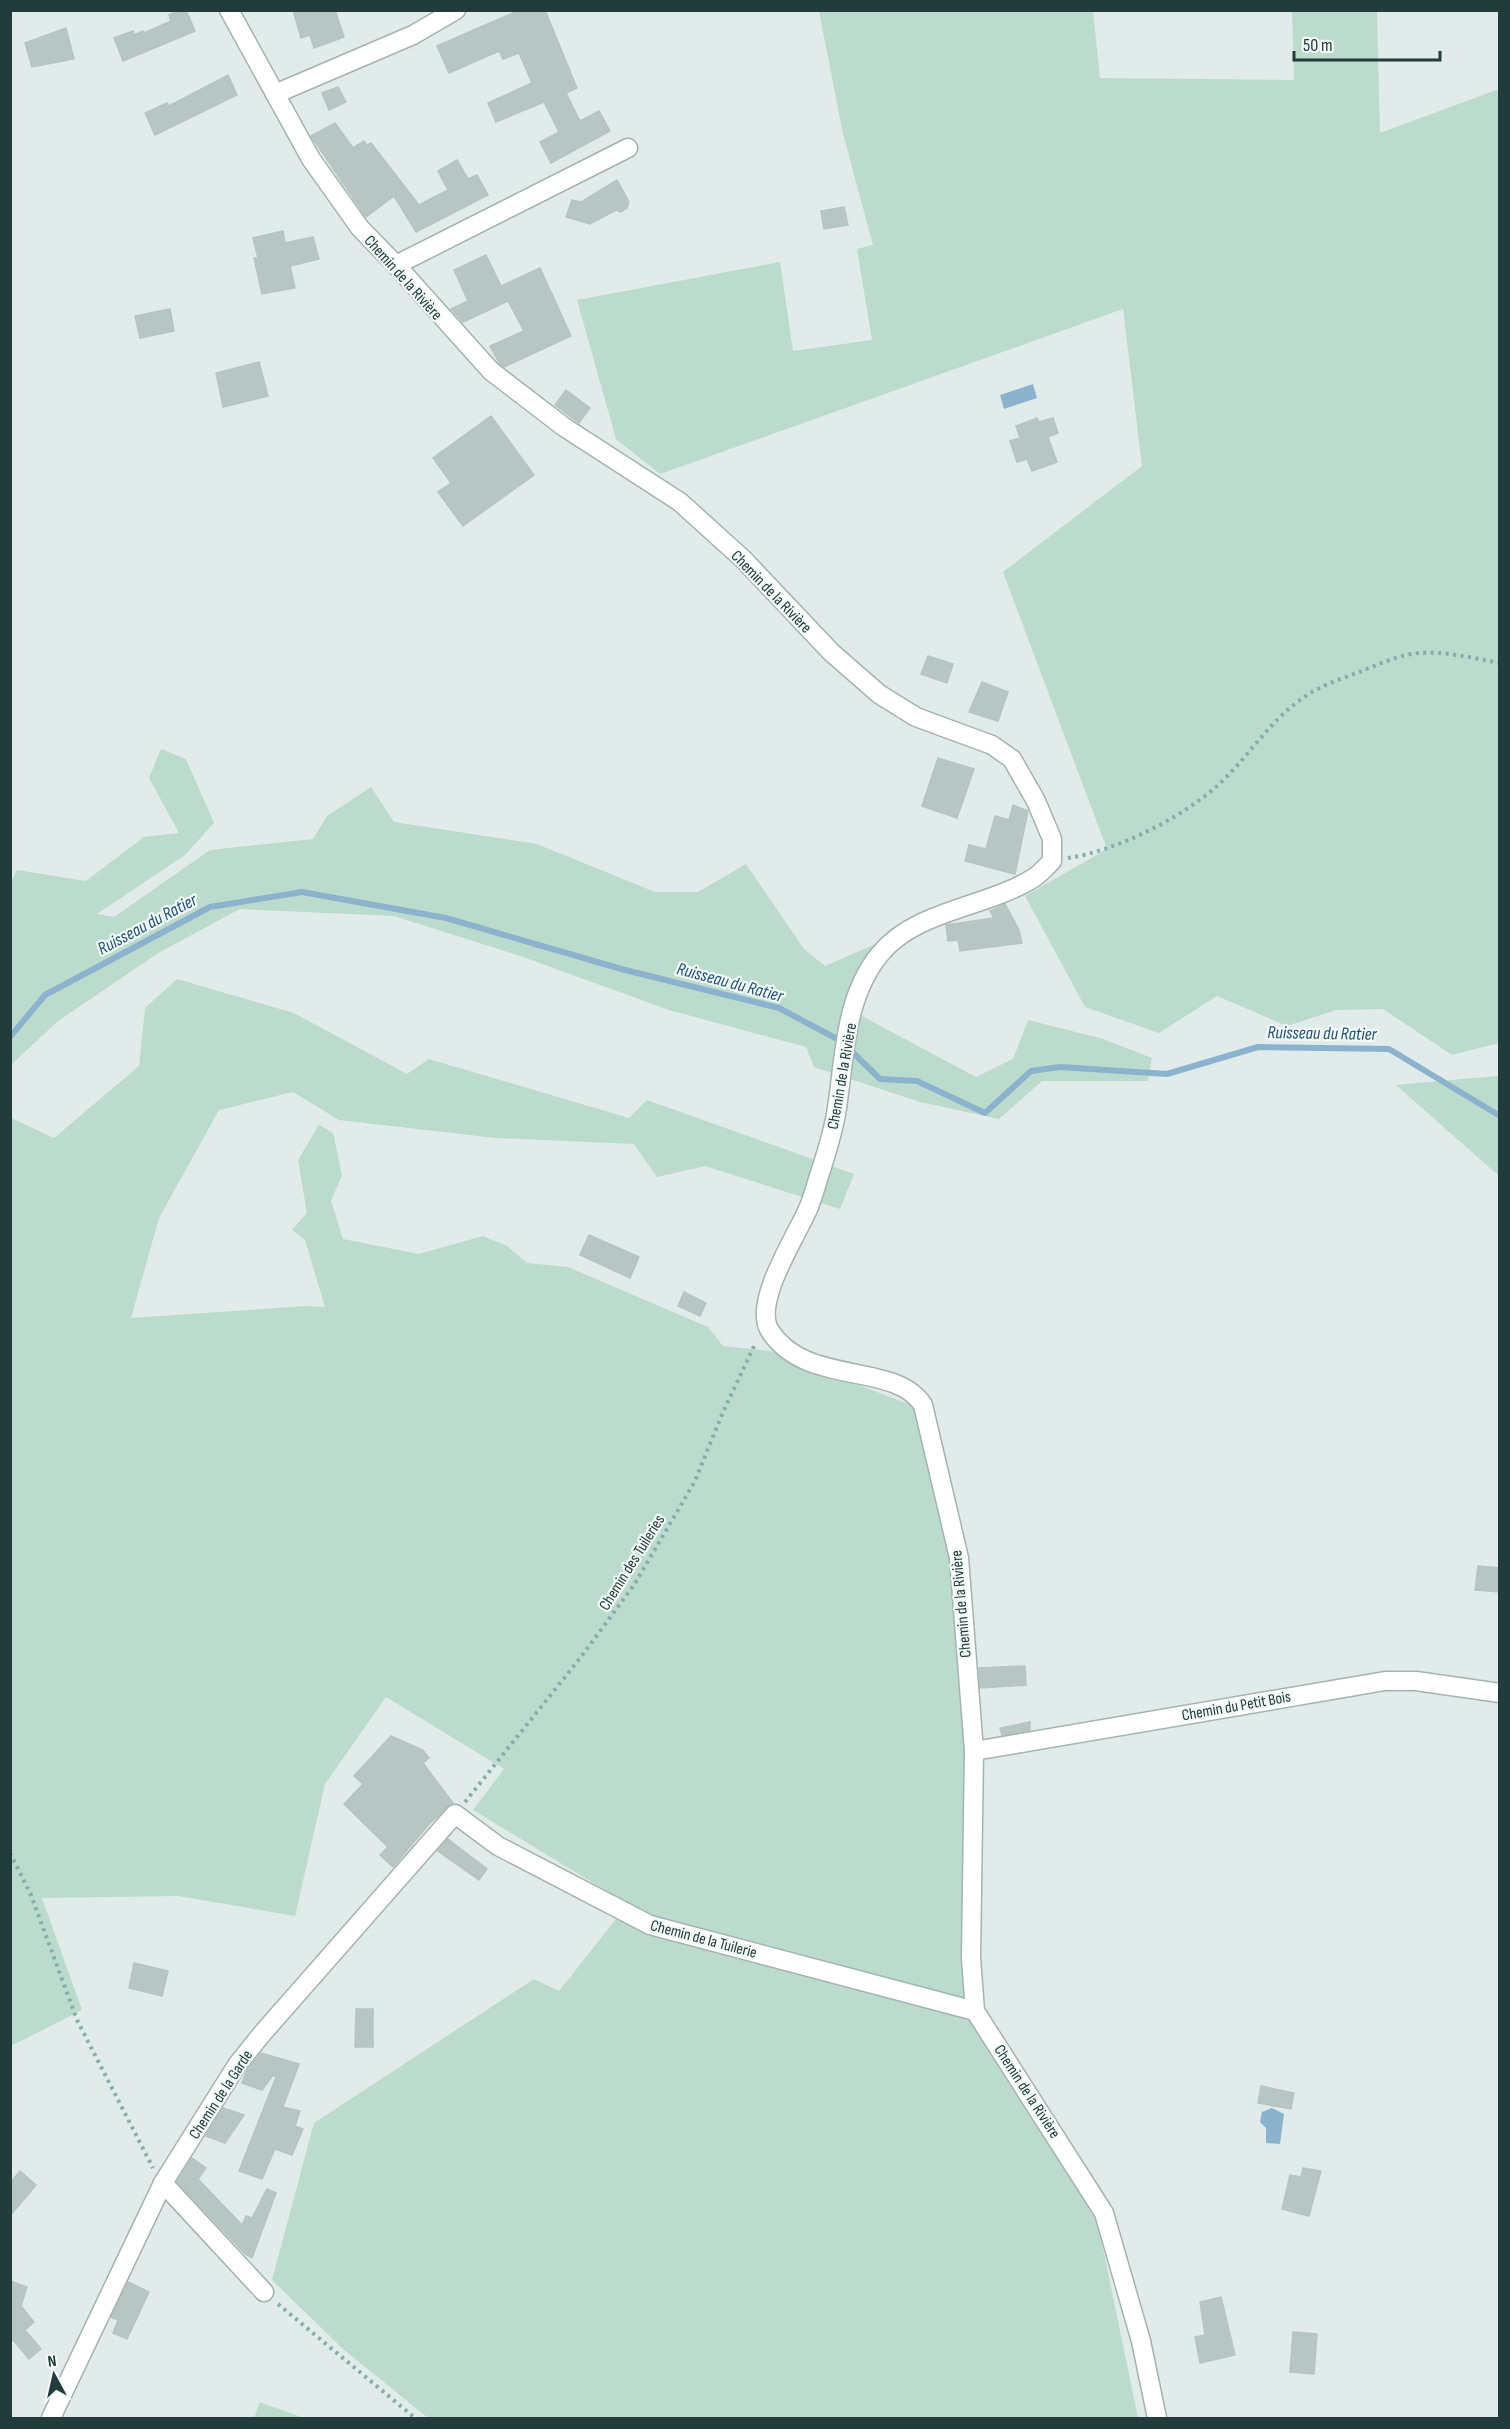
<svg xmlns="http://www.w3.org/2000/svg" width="1510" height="2429" viewBox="0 0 1510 2429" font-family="'Sofia Sans Condensed',sans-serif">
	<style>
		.green { fill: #bbdccc }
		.water { fill: #8bb3ce }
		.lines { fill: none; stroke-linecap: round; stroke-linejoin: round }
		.stream { stroke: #8bb3ce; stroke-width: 6 }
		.building { fill: #b7c6c3; stroke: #b4c5c2; stroke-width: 1.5 }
		.street-casing { stroke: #a4b3b1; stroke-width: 21 }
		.path { stroke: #83aeab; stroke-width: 4; stroke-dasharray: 3 4.5; stroke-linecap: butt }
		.street { stroke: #fff; stroke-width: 18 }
		.labels { text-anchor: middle; stroke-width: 4.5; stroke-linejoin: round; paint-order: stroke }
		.street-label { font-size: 16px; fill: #223b3b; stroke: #f2f8f6 }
		.water-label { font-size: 18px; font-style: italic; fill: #1f5175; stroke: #f2f8f6 }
	</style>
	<rect width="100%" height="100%" fill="#e1ebe9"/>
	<g class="green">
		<polygon points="819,11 1093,11 1100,78 1294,80 1292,11 1377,11 1380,133 1499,89 1499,1043 1452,1055 1383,1009 1336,1010 1287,1026 1217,996 1159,1033 1085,1007 1025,896 1107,849 1003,572 1142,466 1123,309 660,474 616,439 577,300 780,262 793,351 872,340 857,249 873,245 843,134"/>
		<polygon points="161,749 186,759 214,823 185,855 97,914 114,917 210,850 313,839 327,816 371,787 394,822 537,844 655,892 698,892 746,864 804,949 825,966 878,943 847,1008 976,1077 1013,1059 1028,1020 1103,1039 1152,1058 1148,1081 1042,1081 999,1119 920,1102 814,1067 806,1047 669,1010 523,957 394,916 240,909 160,952 58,1021 11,1065 11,882 17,870 86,881 144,837 179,833 149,778"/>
		<polygon points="177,979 294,1013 407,1074 429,1059 629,1118 647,1100 854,1174 840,1209 705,1166 657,1177 634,1144 496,1138 339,1120 293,1092 219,1110 159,1218 131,1318 306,1306 325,1307 305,1240 292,1230 307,1213 298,1160 319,1125 333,1133 342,1175 331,1201 343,1239 419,1254 483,1236 507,1246 527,1263 568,1267 708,1327 723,1346 771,1351 916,1407 954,1557 965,1755 968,2011 1098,2224 1138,2418 428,2418 343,2349 272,2280 314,2123 534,1979 559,1991 628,1904 473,1810 504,1769 386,1697 325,1784 295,1916 178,1896 42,1898 82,2010 11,2046 11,1118 54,1138 139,1066 145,1008"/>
		<polygon points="1497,1076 1500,1079 1499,1176 1396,1085"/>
		<polygon points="260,2402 304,2418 254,2418"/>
	</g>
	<g class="water">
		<polygon points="1033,384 1037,398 1004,409 1000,395"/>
		<polygon points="1272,2108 1284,2114 1280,2144 1266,2143 1266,2128 1260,2122 1262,2112"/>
	</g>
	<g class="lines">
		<polyline class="stream" points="10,1037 45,995 210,907 302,892 446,918 625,970 779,1008 841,1041 880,1079 917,1081 985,1113 1031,1071 1060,1067 1167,1074 1258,1047 1389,1049 1500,1116"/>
	</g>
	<g class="building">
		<polygon points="180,10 186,10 195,31 123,61 114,38 133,31 134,35 143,31 144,33 171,21 169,15"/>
		<polygon points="293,10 335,10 344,37 314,48 310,35 301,38"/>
		<polygon points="520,10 545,10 577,88 566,93 580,121 599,111 610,131 551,163 540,142 559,132 544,102 496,122 488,103 532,83 519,53 503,59 499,51 449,73 437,46"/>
		<polygon points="66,28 74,59 32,67 25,43"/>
		<polygon points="228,75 237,95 155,135 145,113 167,103 169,106"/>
		<polygon points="338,87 346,102 329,110 322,93"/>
		<polygon points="335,123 353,148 364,141 367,145 371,143 419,205 448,190 438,171 457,160 468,179 477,175 488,195 416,232 394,196 366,217 311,136"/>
		<polygon points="617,180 629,202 627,208 621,212 616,210 590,224 566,217 572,200 581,202"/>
		<polygon points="844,207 848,225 824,229 821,211"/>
		<polygon points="283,231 285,243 313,237 319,259 290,266 295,288 262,294 254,258 258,258 253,238"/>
		<polygon points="486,255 501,286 540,268 571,336 504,367 499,363 490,346 524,331 508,301 463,322 451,309 468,301 454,270"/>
		<polygon points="170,309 174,331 140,338 135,316"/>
		<polygon points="259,362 268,396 223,407 216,373"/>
		<polygon points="566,390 590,408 579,423 555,405"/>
		<polygon points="491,416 534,475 463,526 438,492 451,483 433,458"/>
		<polygon points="1037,418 1039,422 1053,418 1058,433 1048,437 1057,462 1032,471 1027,459 1017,462 1010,441 1020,438 1016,426"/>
		<polygon points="928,656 953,664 947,683 921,674"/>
		<polygon points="982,682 1008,692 998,721 969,712"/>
		<polygon points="938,758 974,769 957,818 922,806"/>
		<polygon points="1013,805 1028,811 1015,874 965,861 969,845 986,849 995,816 1009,820"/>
		<polygon points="1005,904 1019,930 1022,943 960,951 958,940 948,941 946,925 994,918 990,911"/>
		<polygon points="589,1235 639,1257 630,1278 580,1255"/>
		<polygon points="684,1292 706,1303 700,1316 678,1306"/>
		<polygon points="1478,1566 1500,1568 1500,1592 1475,1590"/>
		<polygon points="1025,1666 1026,1685 980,1688 979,1668"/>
		<polygon points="1030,1722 1030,1730 1002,1735 1000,1728"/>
		<polygon points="391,1736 423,1750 429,1758 423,1763 453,1803 429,1824 393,1867 380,1855 388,1847 344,1804 363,1784 354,1776"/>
		<polygon points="448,1839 487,1869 479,1880 438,1851"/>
		<polygon points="134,1963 168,1971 162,1996 129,1988"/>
		<polygon points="356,2009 373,2009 373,2047 355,2047"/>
		<polygon points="261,2053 299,2064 283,2107 300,2111 295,2126 303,2129 292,2155 275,2149 262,2179 239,2171 276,2077 273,2075 262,2090 242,2083 246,2072"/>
		<polygon points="1261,2086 1294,2093 1291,2109 1258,2103"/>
		<polygon points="223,2108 244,2115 225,2143 206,2136"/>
		<polygon points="192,2158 206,2168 198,2179 242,2225 246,2216 252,2218 267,2189 276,2193 252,2258 245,2254 177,2182"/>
		<polygon points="1303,2168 1321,2171 1309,2216 1282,2209 1290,2175 1301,2177"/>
		<polygon points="20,2171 36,2185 10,2216 10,2183"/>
		<polygon points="10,2281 27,2287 21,2306 34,2322 25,2330 41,2349 29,2359 13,2340 10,2343"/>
		<polygon points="128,2282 149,2292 127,2339 113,2333 118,2320 111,2317"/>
		<polygon points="1221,2297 1235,2355 1200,2363 1195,2337 1205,2335 1200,2302"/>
		<polygon points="1293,2332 1317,2334 1314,2374 1290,2372"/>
	</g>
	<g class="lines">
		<g class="street-casing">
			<g id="street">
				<path d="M229,10l82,149 49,69 36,37 95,106 73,56 116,75 64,58 87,92 48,42 37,23 76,28 20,14 24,42 16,38v22c-6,6 -13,14 -20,18 -48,29 -116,31 -152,75 -37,45 -35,107 -44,160 -4,22 -11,44 -18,65 -3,10 -6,21 -10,30 -12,28 -56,94 -38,122 36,56 125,30 153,74l36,153 15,193 -3,207 4,53 129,202 37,128 16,77"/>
				<polyline points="275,94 413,35 456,10"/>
				<polyline points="396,265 628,148"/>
				<polyline points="974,1751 1385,1681 1416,1681 1500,1693"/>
				<polyline points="163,2183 264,2292"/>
				<polyline points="51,2418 163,2183 237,2065 261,2035 455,1814 498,1846 650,1925 975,2011"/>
			</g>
		</g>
		<g class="path">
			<path d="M1068,858c48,-7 114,-40 150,-73 29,-26 50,-62 82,-85 18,-14 41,-21 62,-29 17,-7 37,-16 56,-18 27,-2 55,5 82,10"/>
			<polyline points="465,1802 581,1657 634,1585 695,1481 723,1412 756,1342"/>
			<polyline points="10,1853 31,1895 77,2020 153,2168"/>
			<polyline points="278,2304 415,2418"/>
		</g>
		<use href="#street" class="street"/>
	</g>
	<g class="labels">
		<g class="street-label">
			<text transform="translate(404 277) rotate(48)" y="6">Chemin de la Rivière</text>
			<text transform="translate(772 591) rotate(46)" y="6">Chemin de la Rivière</text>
			<text transform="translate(841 1076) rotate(-80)" y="6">Chemin de la Rivière</text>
			<text transform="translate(631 1562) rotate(-58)" y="6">Chemin des Tuileries</text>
			<text transform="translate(960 1604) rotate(-95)" y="6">Chemin de la Rivière</text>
			<text transform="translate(1236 1705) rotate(-10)" y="6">Chemin du Petit Bois</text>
			<text transform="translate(704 1938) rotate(15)" y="6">Chemin de la Tuilerie</text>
			<text transform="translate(1028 2091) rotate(57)" y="6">Chemin de la Rivière</text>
			<text transform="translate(220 2094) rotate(-57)" y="6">Chemin de la Garde</text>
		</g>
		<g class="water-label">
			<text transform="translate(147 924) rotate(-28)" y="6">Ruisseau du Ratier</text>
			<text transform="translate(730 982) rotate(15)" y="6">Ruisseau du Ratier</text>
			<text transform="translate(1322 1033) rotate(1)" y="6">Ruisseau du Ratier</text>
		</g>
	</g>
	<rect width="1510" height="2429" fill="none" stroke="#223b3b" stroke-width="24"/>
	<g transform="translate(54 2375) rotate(352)" stroke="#f2f8f6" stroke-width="4.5" paint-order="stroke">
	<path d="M0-4.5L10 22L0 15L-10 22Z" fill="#223b3b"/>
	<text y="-9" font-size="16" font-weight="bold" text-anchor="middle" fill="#223b3b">N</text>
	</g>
	<path d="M1294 51v9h146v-9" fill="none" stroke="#223b3b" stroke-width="3"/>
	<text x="1303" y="51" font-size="18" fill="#223b3b" stroke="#f2f8f6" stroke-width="4.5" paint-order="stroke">50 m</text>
</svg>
